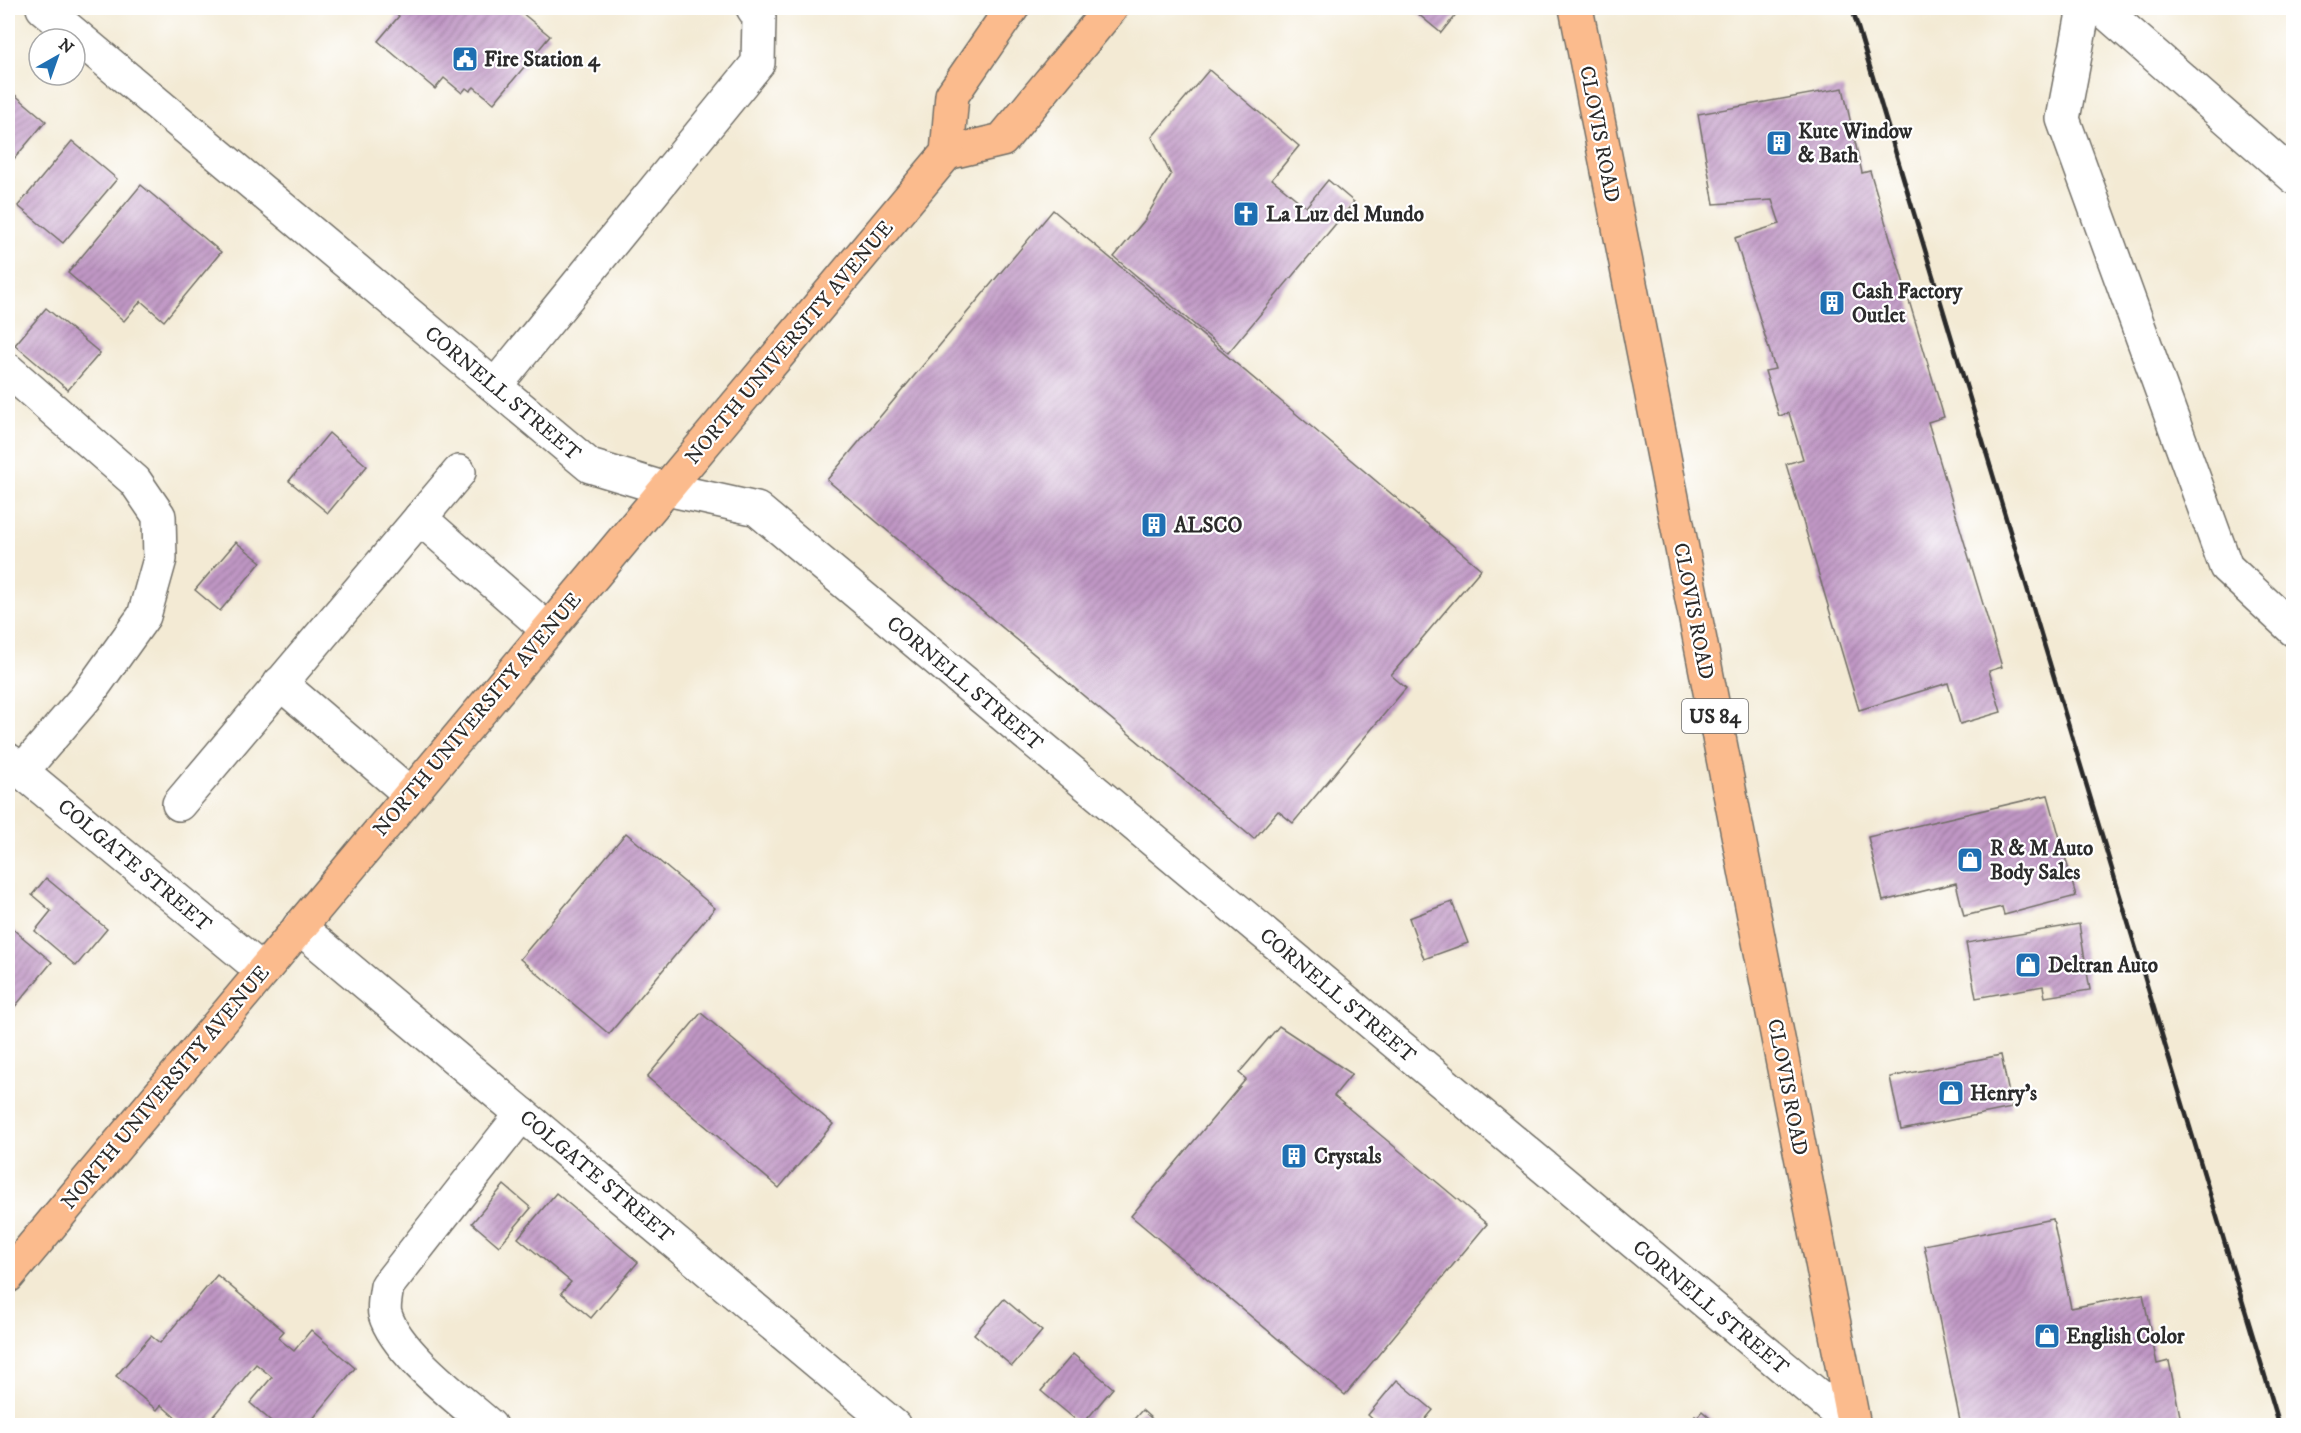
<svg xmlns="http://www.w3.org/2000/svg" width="2301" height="1433" viewBox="0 0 2301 1433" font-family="'IM FELL DW Pica',serif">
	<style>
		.building { fill: url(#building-hatch) }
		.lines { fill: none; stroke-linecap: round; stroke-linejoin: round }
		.minor-casing { stroke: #716e66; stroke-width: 36 }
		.major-casing { stroke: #716e66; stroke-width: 36 }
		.highway-casing { stroke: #716e66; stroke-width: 36 }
		.minor { stroke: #fff; stroke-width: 33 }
		.major { stroke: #fbbb8d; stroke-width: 33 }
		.highway { stroke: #fbbb8d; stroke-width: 33 }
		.rail { stroke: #2b2b2b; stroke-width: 4.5 }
		.labels { text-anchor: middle; stroke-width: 4.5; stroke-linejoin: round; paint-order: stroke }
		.shield { fill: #fff; stroke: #6b6b6b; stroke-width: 1.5 }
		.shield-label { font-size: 20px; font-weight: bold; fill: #2b2b2b }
		.poi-label { font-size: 21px; font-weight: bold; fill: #2b2b2b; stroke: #fff; text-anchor: start }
		.street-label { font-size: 21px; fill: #2b2b2b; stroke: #fff }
	</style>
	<defs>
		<pattern id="building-hatch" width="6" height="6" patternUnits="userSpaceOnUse" patternTransform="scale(1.5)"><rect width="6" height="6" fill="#c097c5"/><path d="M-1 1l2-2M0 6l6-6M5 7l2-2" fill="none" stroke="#9c7ba0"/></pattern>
	</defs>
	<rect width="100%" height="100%" fill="#fff"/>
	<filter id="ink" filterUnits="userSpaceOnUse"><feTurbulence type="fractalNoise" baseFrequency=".0167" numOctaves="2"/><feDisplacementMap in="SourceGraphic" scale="12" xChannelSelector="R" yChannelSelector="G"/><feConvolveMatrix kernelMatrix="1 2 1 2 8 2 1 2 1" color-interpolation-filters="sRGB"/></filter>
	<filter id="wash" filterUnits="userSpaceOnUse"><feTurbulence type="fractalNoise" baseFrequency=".008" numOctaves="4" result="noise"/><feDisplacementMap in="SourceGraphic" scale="24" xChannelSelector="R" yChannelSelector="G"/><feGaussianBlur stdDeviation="1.35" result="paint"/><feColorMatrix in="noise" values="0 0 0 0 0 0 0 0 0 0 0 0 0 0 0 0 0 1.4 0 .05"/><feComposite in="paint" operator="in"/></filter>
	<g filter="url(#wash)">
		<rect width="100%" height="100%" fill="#f3ead4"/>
		<g id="blocks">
			<g class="building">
				<polygon points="389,8 516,8 550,36 494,103 474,87 470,91 466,88 462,93 444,78 435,89 378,41 399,16"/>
				<polygon points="1411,8 1453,8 1457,13 1441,33"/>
				<polygon points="1209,70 1299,146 1272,179 1306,207 1328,180 1354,202 1228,353 1114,257 1144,221 1171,175 1152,137"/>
				<polygon points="1843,88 1862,173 1870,171 1944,417 1928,422 2002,667 1989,671 2001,712 1960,724 1948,683 1859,710 1786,464 1803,459 1789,413 1779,416 1765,371 1775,369 1735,238 1780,224 1772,200 1714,204 1698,114"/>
				<polygon points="8,89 46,121 8,166"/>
				<polygon points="72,141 117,179 63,243 18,206"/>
				<polygon points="141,185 221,252 164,321 141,301 124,321 68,273"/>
				<polygon points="1053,210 1481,569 1391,675 1406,688 1293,823 1278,811 1254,839 827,480"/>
				<polygon points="46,308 100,353 68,390 15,345"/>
				<polygon points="329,433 367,466 328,513 289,481"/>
				<polygon points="236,542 261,562 220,611 195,590"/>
				<polygon points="2048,795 2076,896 2004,915 2002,907 1964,916 1956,883 1883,901 1868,837"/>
				<polygon points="626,833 715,908 609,1034 520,959"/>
				<polygon points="46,878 107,929 76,966 35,931 51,911 32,895"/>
				<polygon points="1452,902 1468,943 1424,959 1409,918"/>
				<polygon points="2079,924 2090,990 2045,997 2043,986 1976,998 1966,943"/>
				<polygon points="8,925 52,962 8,1015"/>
				<polygon points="701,1013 833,1124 779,1188 647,1077"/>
				<polygon points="1279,1026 1352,1074 1334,1096 1487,1224 1345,1395 1131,1216 1246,1079 1239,1073"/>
				<polygon points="2001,1055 2012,1108 1901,1130 1890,1077"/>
				<polygon points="504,1185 531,1208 499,1246 472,1223"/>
				<polygon points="556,1193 638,1262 591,1318 561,1293 571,1282 518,1238"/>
				<polygon points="2053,1219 2071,1308 2143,1294 2157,1364 2169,1361 2182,1426 1961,1426 1924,1245"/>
				<polygon points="217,1275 284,1331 278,1338 294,1351 311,1330 355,1368 307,1426 277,1426 250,1403 272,1377 256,1364 205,1426 185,1426 161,1405 157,1410 116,1376 151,1336 160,1343"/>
				<polygon points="1004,1299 1042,1331 1012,1366 974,1334"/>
				<polygon points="1073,1354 1113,1388 1082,1425 1041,1391"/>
				<polygon points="1397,1380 1433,1410 1423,1422 1427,1426 1380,1426 1368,1415"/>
				<polygon points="1142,1410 1160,1426 1128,1426"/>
				<polygon points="1702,1411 1719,1426 1687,1426 1695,1415 1697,1417"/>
			</g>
		</g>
	</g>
	<g filter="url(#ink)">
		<use href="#blocks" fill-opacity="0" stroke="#716e66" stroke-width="1.5"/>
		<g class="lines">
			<g class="minor-casing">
				<g id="minor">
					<polyline points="43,8 590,466 666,489 757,509 1854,1426"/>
					<polyline points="2084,8 2063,119 2226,567 2294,630"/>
					<polyline points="2101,8 2294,177"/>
					<polyline points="8,370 135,481 159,516 160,559 144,616 86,697 22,771"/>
					<polyline points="495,386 758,63 759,17 753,8"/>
					<polyline points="420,518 548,630"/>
					<polyline points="280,683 410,794"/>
					<polyline points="8,760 263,971"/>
					<polyline points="179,804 459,472"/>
					<polyline points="299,927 894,1426"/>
					<path d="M490,1426c-31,-27 -94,-74 -105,-112 -2,-8 1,-20 2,-28l135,-172"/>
				</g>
			</g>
			<g class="major-casing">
				<g id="major">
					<polyline points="947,153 1002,140 1111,8"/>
					<polyline points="8,1276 947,153 952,95 1012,8"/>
				</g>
			</g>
			<g class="highway-casing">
				<polyline id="highway" points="1576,8 1854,1426"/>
			</g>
			<use href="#minor" class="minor"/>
			<use href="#major" class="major"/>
			<use href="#highway" class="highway"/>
			<polyline class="rail" points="1852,8 2280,1426"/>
		</g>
	</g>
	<defs>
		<g id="civic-square" transform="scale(1.35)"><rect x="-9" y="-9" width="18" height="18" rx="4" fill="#1f6fb2" stroke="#fff"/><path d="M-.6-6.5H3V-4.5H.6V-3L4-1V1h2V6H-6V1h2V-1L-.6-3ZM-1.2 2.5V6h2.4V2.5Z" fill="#fff"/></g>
		<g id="building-square" transform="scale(1.35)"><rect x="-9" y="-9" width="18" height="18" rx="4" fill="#1f6fb2" stroke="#fff"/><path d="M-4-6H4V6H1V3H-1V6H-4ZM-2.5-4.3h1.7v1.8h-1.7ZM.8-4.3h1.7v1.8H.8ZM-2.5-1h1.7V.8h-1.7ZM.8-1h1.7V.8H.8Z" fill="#fff"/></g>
		<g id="church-square" transform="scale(1.35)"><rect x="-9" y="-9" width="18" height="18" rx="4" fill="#1f6fb2" stroke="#fff"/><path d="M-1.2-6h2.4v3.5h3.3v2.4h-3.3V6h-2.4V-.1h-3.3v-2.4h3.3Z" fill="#fff"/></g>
		<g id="shop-square" transform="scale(1.35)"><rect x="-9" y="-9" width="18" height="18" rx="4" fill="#1f6fb2" stroke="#fff"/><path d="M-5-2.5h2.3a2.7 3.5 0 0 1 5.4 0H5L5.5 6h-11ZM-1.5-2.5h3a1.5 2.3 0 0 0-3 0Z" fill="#fff"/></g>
	</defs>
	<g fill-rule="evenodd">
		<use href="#civic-square" x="465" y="59"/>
		<use href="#building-square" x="1779" y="143"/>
		<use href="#church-square" x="1246" y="214"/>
		<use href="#building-square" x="1832" y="303"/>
		<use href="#building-square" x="1154" y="525"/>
		<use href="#shop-square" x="1970" y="860"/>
		<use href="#shop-square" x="2028" y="965"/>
		<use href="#shop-square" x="1951" y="1093"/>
		<use href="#building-square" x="1294" y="1156"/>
		<use href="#shop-square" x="2047" y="1336"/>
	</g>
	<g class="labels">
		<rect class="shield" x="1682" y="699" width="66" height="34" rx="4.5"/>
		<g class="shield-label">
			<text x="1715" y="723">US 84</text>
		</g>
		<g class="poi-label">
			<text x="484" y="66">Fire Station 4</text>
			<text x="1798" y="138">Kute Window<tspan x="1798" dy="24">&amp; Bath</tspan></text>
			<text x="1266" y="221">La Luz del Mundo</text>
			<text x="1852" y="298">Cash Factory<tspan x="1852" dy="24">Outlet</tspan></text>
			<text x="1174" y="532">ALSCO</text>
			<text x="1990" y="855">R &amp; M Auto<tspan x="1990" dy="24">Body Sales</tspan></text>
			<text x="2048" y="972">Deltran Auto</text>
			<text x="1970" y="1100">Henry's</text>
			<text x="1314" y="1163">Crystals</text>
			<text x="2066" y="1343">English Color</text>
		</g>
		<g class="street-label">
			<text transform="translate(1600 134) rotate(79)" y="7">CLOVIS ROAD</text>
			<text transform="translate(789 342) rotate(-50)" y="7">NORTH UNIVERSITY AVENUE</text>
			<text transform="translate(503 393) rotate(40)" y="7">CORNELL STREET</text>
			<text transform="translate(1694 611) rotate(79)" y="7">CLOVIS ROAD</text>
			<text transform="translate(965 683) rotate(40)" y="7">CORNELL STREET</text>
			<text transform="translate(477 714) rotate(-50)" y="7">NORTH UNIVERSITY AVENUE</text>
			<text transform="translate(135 865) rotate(40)" y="7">COLGATE STREET</text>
			<text transform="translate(1338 995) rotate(40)" y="7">CORNELL STREET</text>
			<text transform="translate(165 1087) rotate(-50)" y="7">NORTH UNIVERSITY AVENUE</text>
			<text transform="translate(1788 1087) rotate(79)" y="7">CLOVIS ROAD</text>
			<text transform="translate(597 1176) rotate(40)" y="7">COLGATE STREET</text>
			<text transform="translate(1711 1307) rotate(40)" y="7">CORNELL STREET</text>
		</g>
	</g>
	<rect width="2301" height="1433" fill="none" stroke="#fff" stroke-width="30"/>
	<g transform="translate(57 57) rotate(40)"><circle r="28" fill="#ffffff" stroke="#aaaaaa" stroke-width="1.5"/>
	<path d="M0-4.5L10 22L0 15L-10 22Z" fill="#1f6fb2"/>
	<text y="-9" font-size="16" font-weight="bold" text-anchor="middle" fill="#2b2b2b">N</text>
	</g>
</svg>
